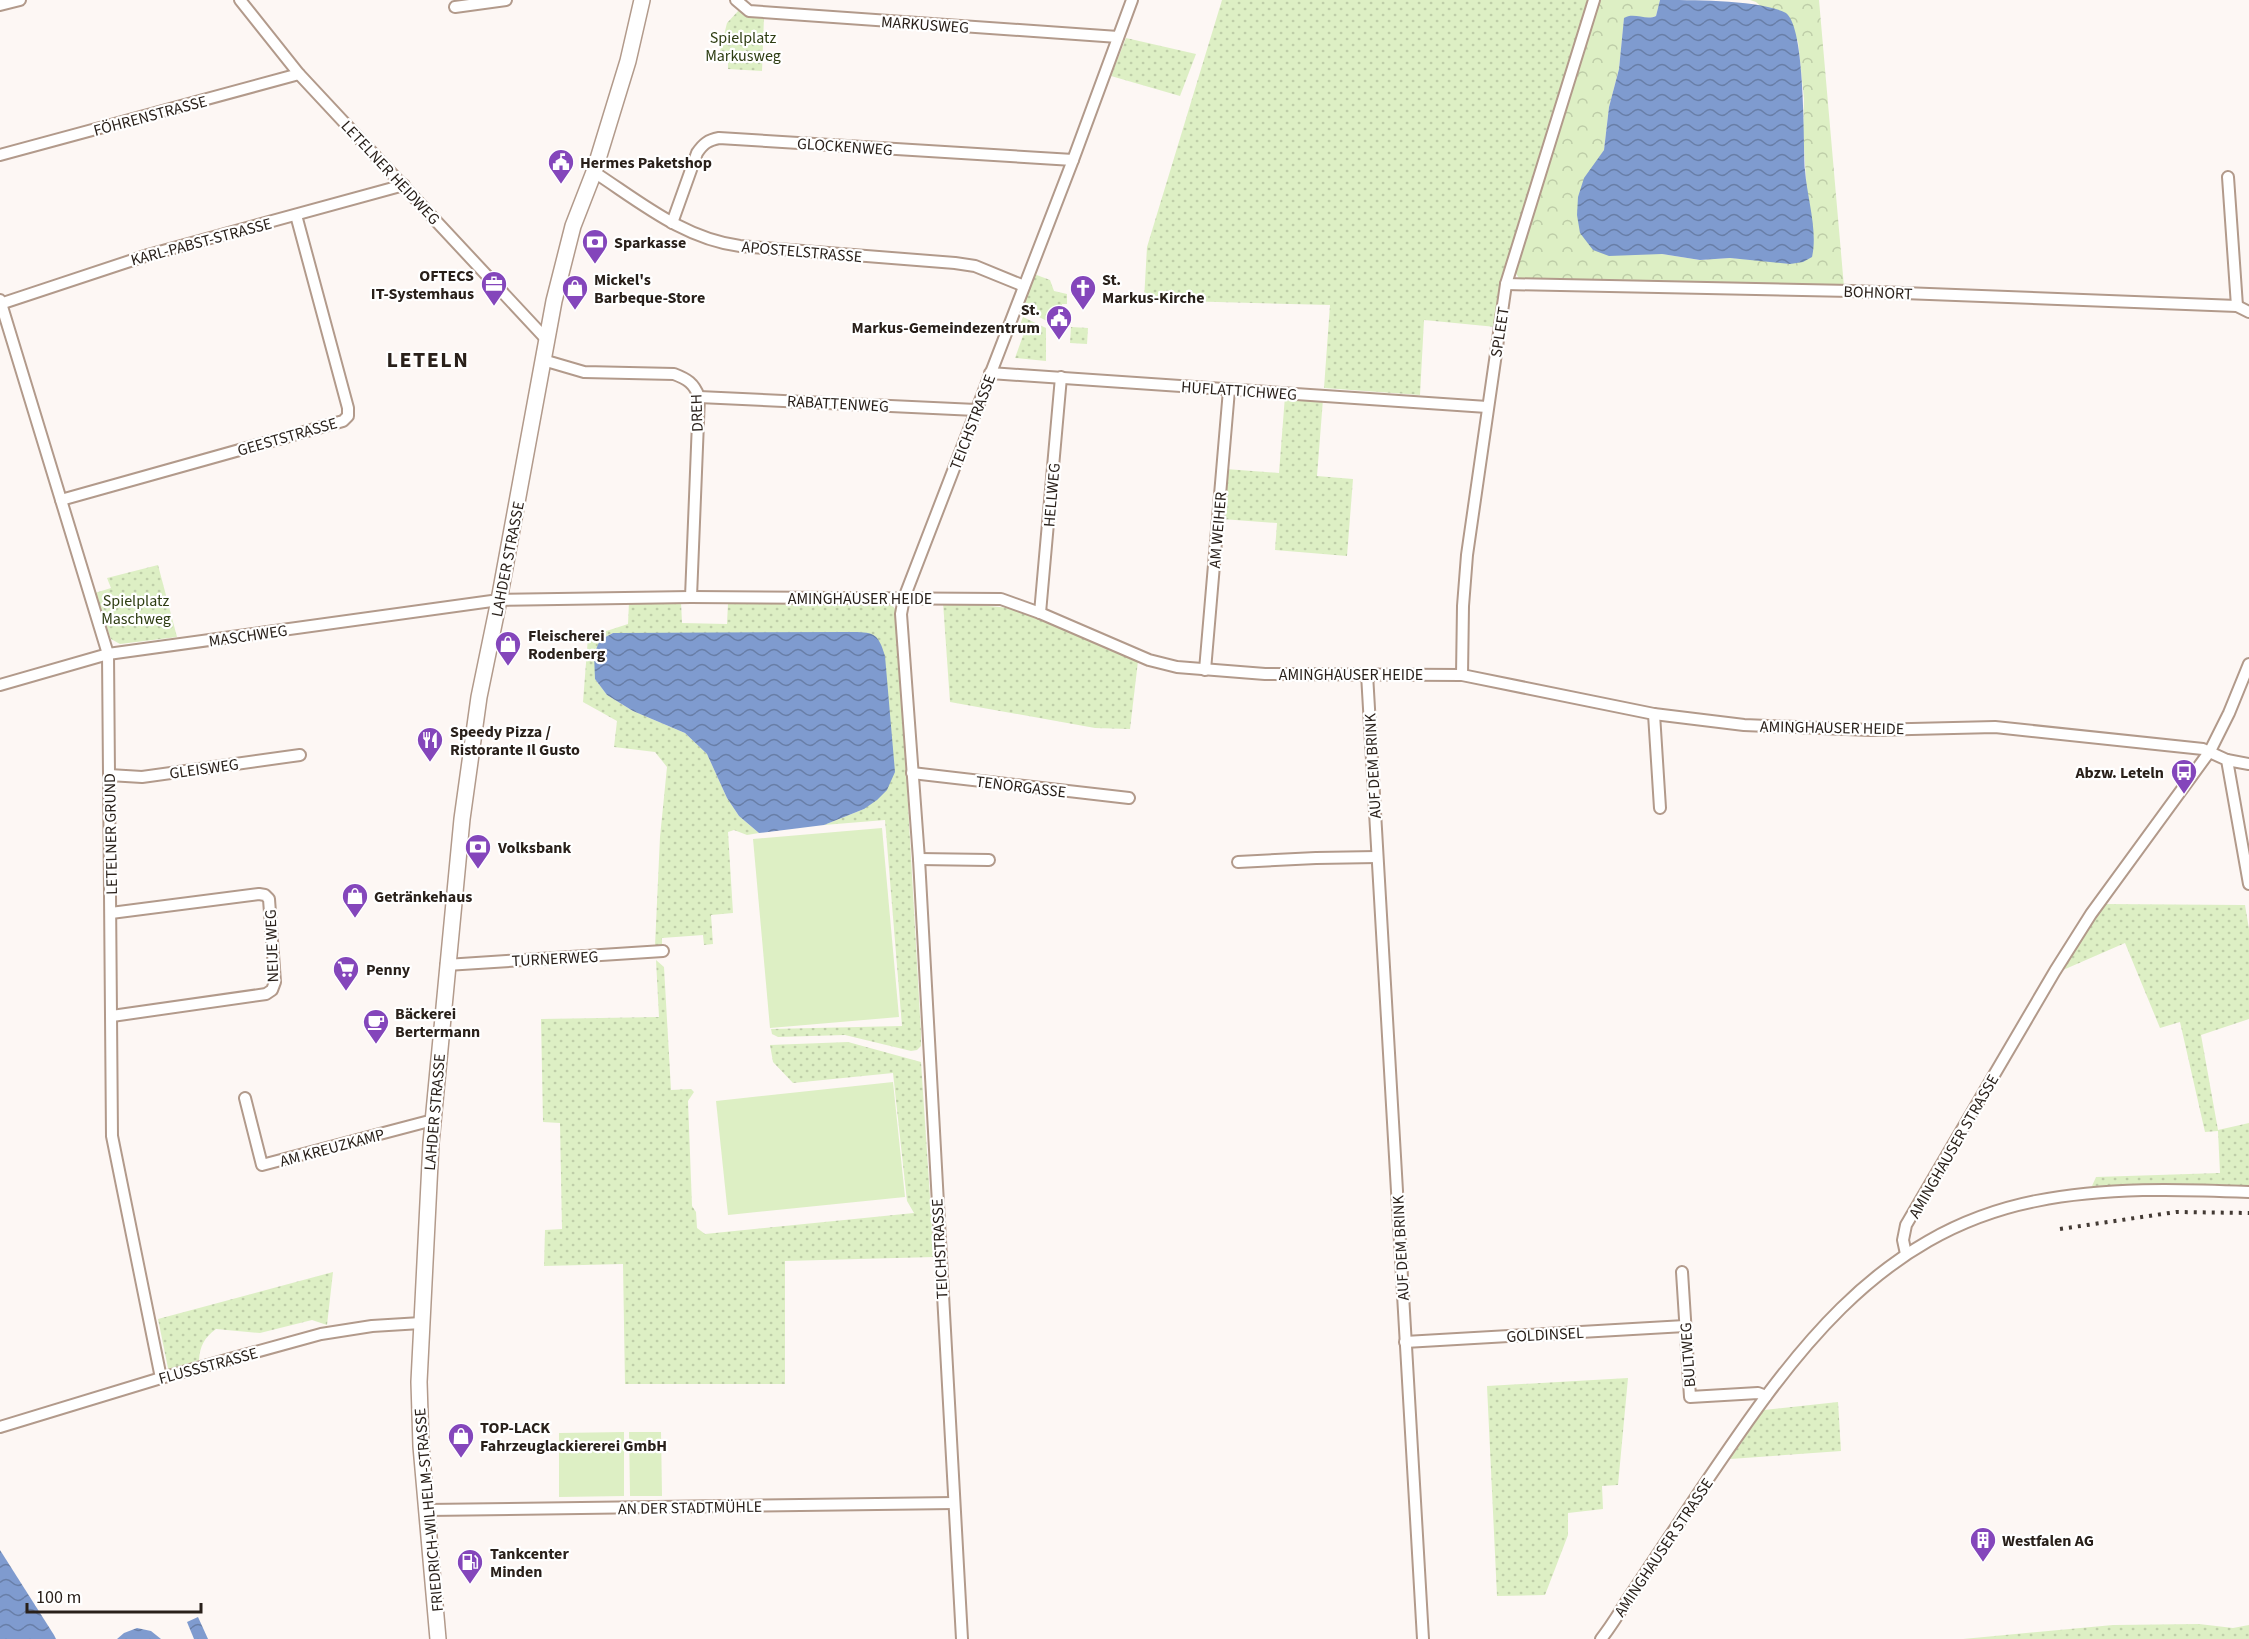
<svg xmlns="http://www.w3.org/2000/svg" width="2249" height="1639" viewBox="0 0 2249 1639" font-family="'Source Sans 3',sans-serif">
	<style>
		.green { fill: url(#green-dots) }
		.forest { fill: url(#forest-crowns) }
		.pitch { fill: #ddefc4 }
		.water { fill: url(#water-waves) }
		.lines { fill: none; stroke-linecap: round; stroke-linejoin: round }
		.street-casing { stroke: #b29a8b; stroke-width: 14 }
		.secondary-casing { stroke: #b29a8b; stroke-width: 18 }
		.street { stroke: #fff; stroke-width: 10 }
		.secondary { stroke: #fff; stroke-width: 15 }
		.rail { stroke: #433a34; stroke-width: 4; stroke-dasharray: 3 6; stroke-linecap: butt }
		.labels { text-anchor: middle; stroke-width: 4.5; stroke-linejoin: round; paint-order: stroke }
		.street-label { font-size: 16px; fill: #29201a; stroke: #fff }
		.park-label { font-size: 16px; fill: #2e3d12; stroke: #fff }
		.poi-label { font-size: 16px; font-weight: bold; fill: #29201a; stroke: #fff; text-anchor: start }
		.district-label { font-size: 22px; font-weight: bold; letter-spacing: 1.5px; fill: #29201a; stroke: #fff }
	</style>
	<defs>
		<pattern id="green-dots" width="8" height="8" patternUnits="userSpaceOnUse" patternTransform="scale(1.5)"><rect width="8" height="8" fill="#ddefc4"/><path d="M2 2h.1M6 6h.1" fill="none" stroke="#becda8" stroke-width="1.8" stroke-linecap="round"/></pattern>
		<pattern id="forest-crowns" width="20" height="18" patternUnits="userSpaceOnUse" patternTransform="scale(1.5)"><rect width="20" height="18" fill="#ddefc4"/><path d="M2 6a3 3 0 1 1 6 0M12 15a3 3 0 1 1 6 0" fill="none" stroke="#becda8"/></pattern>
		<pattern id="water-waves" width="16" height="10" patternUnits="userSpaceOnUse" patternTransform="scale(1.5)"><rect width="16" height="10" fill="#7f9bcf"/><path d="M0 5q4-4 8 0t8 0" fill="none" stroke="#687ea7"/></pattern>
	</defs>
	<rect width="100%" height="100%" fill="#fdf7f4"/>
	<g class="green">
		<polygon points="1222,0 1588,0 1500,283 1496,327 1424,320 1420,395 1324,388 1330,305 1144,300 1147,247"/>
		<polygon points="739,10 744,15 764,17 762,71 728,69 728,63 717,63 727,23"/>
		<polygon points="1126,38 1196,54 1180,96 1111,76"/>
		<polygon points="1034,274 1050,280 1054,291 1067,294 1067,304 1062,304 1060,323 1049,322 1021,308"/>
		<polygon points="1023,317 1046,328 1046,361 1015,358 1025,330 1019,327"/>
		<polygon points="1071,327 1088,328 1087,344 1070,343"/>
		<polygon points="1285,396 1323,399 1317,476 1353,479 1347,556 1275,550 1277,523 1222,519 1226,469 1279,473"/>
		<polygon points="158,565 177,637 120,644 111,639 95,593 111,588 107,578"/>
		<polygon points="629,602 681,602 682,623 727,624 728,603 890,603 897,611 921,1033 921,1046 917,1050 911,1051 845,1035 778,1037 772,1034 771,1029 902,1026 885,820 824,825 864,809 872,634 613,633 600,640 595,679 607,695 633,711 685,733 707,754 727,798 739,816 759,833 747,835 734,830 728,832 733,913 711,915 713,944 704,945 703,935 662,938 662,944 655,946 660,837 667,767 655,752 614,747 617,721 583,702 588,637 628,624"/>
		<polygon points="943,602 1011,608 1138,661 1130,729 1095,728 950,702"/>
		<polygon points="2103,904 2245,905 2249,929 2249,1019 2201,1035 2218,1130 2249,1123 2249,1186 2201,1184 2092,1186 2096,1177 2220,1173 2218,1131 2205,1132 2180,1022 2160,1028 2125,943 2063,970"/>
		<polygon points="656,960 664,967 671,1090 691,1089 694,1092 688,1101 692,1206 696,1212 697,1228 705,1234 914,1213 907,1201 893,1073 793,1083 773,1062 770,1045 848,1042 921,1062 934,1257 785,1261 785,1384 625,1384 623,1264 544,1266 545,1230 562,1229 560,1123 543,1122 541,1019 659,1017"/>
		<path d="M333,1272l-6,53 -15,-5 -52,13 -44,-4c-12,9 -16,17 -17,31l-30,13 -11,-54z"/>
		<polygon points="1628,1378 1618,1485 1602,1486 1603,1509 1568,1513 1568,1535 1545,1595 1497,1596 1487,1386"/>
		<polygon points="1838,1402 1841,1451 1730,1459 1764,1410"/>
		<polygon points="2199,1624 2233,1628 2249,1625 2249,1639 1963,1639 2113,1625"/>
	</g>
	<path class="forest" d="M1599,0h61l-4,16c-10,5 -20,-3 -32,3l-5,50 -10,38 -5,43 -8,13 43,91h23l38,6 30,-2 41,3 19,3 17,-70 -4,-62 1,-33 -6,-58 -42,-39 -6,-2h69l25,287 -324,-7 -6,-10z"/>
	<g class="pitch">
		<polygon points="882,828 899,1017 770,1028 753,839"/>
		<polygon points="893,1082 905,1197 728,1215 716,1101"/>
		<polygon points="624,1432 624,1496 559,1497 559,1433"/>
		<polygon points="629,1432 661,1432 662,1496 630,1496"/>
	</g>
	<g class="water">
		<path d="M1660,0c31,0 102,0 126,13 20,15 17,129 19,157 2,28 13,60 7,87l-9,5 -13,2 -60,-6 -30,2 -38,-6 -53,2 -16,-6 -13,-17 -3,-18 1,-18 6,-19 20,-28 5,-43 10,-38 5,-51c10,-6 22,3 32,-2z"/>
		<path d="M849,632c24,0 29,0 36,24l10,116 -8,18 -10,10 -13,9 -40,16 -65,8 -20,-17 -12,-18 -20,-44 -22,-21 -52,-22 -26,-16 -12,-16 -1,-25 6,-14 13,-7z"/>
		<polygon points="0,1550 54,1635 56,1639 0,1639"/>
		<polygon points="198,1617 208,1639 194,1639 187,1622"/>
		<polygon points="137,1628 151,1631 161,1639 117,1639 124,1633"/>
	</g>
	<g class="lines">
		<g class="street-casing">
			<g id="street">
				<polyline points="240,0 299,74 547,340"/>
				<polyline points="736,0 749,11 1118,37"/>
				<polyline points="0,5 20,0"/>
				<polyline points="455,7 506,0"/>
				<polyline points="0,155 299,74"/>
				<path d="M594,172c46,30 90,67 146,74l215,17 20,3 49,20"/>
				<polyline points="2228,177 2237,306"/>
				<path d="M672,223l25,-70c6,-9 11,-13 22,-15l354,22"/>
				<polyline points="1506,284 1851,291 2237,306 2249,312"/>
				<polyline points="0,300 108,654 112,1136 161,1378"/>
				<polyline points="0,304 148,255 404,185"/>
				<path d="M543,360l41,12 90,2c13,5 20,9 25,23l-8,200"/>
				<polyline points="990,373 1487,407"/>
				<polyline points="699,397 976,410"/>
				<polyline points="61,500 343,421 348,416 348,408 296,215"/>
				<polyline points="1040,613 1061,377"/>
				<polyline points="1205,670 1229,390"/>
				<polyline points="1367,674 1423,1639"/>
				<polyline points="1462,675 1463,606 1467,555 1506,284 1594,0"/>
				<polyline points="0,685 108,654 499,600 691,597 1001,599 1040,613 1149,660 1177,667 1265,674 1462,675 1654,714 1744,725 1870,730 1995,727 2203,749 2227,760 2249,884"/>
				<polyline points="1654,714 1660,808"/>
				<polyline points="2227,760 2249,764"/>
				<polyline points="912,773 1129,798"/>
				<polyline points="109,775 142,777 300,755"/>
				<polyline points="919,859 989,860"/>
				<polyline points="1238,862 1316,858 1377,857"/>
				<polyline points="111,913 259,894 265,895 269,899 275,982 272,990 266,994 112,1016"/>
				<polyline points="446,965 663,951"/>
				<polyline points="245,1098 262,1165 433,1120"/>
				<polyline points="1906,1254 1903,1240 1906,1225 2055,971 2091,914 2210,751 2229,713 2249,664"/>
				<polyline points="1682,1272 1690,1397 1758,1393 1766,1396"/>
				<polyline points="1405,1342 1685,1326"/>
				<polyline points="0,1427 161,1378 321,1334 372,1326 421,1323"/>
				<polyline points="427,1510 954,1503"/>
				<polyline points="962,1639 919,859 901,614 904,598 1073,160 1132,0"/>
				<path d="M1601,1639c12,-15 22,-33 33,-49 23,-34 45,-68 68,-102 86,-127 172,-255 334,-287 70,-14 143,-12 213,-9"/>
			</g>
		</g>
		<g class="secondary-casing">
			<polyline id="secondary" points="438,1639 421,1446 419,1382 431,1143 462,819 479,697 499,600 554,301 573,226 594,172 628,61 642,0"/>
		</g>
		<use href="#street" class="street"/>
		<use href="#secondary" class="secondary"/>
		<polyline class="rail" points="2060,1229 2176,1212 2249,1213"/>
	</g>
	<defs>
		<g id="civic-pin" transform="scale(1.35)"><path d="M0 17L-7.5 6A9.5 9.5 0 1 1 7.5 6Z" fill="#8446bb" stroke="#fff"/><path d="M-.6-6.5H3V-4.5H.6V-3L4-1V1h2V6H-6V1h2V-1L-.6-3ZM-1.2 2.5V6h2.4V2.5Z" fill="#fff"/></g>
		<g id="bank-pin" transform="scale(1.35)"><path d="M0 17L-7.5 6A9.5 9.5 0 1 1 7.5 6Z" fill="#8446bb" stroke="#fff"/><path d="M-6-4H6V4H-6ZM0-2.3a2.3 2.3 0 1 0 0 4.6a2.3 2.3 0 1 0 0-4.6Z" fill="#fff"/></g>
		<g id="office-pin" transform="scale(1.35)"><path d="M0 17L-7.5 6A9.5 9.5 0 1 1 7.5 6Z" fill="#8446bb" stroke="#fff"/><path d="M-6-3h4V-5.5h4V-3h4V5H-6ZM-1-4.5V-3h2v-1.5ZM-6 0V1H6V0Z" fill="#fff"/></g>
		<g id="shop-pin" transform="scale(1.35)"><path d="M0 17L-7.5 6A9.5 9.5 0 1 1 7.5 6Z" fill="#8446bb" stroke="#fff"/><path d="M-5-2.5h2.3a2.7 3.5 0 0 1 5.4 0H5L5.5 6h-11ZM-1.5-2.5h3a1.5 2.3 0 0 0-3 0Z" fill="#fff"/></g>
		<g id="church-pin" transform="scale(1.35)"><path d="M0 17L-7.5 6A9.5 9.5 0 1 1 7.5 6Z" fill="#8446bb" stroke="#fff"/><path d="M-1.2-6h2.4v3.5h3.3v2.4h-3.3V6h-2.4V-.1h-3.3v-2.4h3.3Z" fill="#fff"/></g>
		<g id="restaurant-pin" transform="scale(1.35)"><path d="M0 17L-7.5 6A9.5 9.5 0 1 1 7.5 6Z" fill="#8446bb" stroke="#fff"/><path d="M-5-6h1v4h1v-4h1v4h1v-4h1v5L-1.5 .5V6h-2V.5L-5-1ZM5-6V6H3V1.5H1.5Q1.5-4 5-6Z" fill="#fff"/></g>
		<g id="bus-pin" transform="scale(1.35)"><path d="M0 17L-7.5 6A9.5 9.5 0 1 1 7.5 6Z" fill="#8446bb" stroke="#fff"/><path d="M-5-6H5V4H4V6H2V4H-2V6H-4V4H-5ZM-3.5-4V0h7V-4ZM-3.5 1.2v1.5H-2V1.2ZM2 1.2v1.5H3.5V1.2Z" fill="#fff"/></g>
		<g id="supermarket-pin" transform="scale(1.35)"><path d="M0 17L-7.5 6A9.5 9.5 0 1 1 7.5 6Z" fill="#8446bb" stroke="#fff"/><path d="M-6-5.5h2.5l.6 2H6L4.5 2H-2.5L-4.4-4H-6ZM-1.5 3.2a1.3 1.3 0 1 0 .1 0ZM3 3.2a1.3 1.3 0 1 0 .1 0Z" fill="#fff"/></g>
		<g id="cafe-pin" transform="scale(1.35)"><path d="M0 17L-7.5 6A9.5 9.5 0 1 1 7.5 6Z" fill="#8446bb" stroke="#fff"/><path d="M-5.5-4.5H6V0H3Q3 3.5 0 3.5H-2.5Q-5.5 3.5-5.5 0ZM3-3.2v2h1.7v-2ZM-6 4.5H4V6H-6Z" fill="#fff"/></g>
		<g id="building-pin" transform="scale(1.35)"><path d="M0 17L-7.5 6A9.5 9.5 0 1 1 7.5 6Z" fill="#8446bb" stroke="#fff"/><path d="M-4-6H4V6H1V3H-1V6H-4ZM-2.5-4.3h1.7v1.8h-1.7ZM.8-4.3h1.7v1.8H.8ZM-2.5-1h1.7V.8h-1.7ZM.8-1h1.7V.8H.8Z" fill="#fff"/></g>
		<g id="fuel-pin" transform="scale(1.35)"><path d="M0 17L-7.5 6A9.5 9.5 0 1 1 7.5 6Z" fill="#8446bb" stroke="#fff"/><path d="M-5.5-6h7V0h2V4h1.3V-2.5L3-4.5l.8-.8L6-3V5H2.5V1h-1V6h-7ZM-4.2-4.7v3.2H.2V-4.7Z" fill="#fff"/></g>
	</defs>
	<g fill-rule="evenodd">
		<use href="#civic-pin" x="561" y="162"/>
		<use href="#bank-pin" x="595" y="242"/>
		<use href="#office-pin" x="494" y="284"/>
		<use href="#shop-pin" x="575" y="288"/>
		<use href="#church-pin" x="1083" y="288"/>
		<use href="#civic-pin" x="1059" y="318"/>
		<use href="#shop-pin" x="508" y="644"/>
		<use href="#restaurant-pin" x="430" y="740"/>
		<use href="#bus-pin" x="2184" y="772"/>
		<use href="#bank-pin" x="478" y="847"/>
		<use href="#shop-pin" x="355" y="896"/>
		<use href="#supermarket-pin" x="346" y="969"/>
		<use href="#cafe-pin" x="376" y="1022"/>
		<use href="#shop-pin" x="461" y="1436"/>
		<use href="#building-pin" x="1983" y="1540"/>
		<use href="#fuel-pin" x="470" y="1562"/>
	</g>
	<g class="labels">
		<g class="street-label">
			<text transform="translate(925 24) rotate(4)" y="6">MARKUSWEG</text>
			<text transform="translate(150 115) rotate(-15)" y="6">FÖHRENSTRASSE</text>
			<text transform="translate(845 146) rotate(4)" y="6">GLOCKENWEG</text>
			<text transform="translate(391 172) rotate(47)" y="6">LETELNER HEIDWEG</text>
			<text transform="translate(201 241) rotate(-15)" y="6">KARL-PABST-STRASSE</text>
			<text transform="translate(802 251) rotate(5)" y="6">APOSTELSTRASSE</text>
			<text transform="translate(1878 292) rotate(2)" y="6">BOHNORT</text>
			<text transform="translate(1499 332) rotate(-81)" y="6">SPLEET</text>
			<text transform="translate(1239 390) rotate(4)" y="6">HUFLATTICHWEG</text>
			<text transform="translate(838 403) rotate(3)" y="6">RABATTENWEG</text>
			<text transform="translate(696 413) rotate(-92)" y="6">DREH</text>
			<text transform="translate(972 422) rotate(-69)" y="6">TEICHSTRASSE</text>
			<text transform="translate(287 436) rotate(-16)" y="6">GEESTSTRASSE</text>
			<text transform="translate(1051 495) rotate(-85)" y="6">HELLWEG</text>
			<text transform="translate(1217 530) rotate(-85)" y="6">AM WEIHER</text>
			<text transform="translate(507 559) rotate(-79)" y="6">LAHDER STRASSE</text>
			<text x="860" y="604">AMINGHAUSER HEIDE</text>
			<text transform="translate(248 635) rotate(-8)" y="6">MASCHWEG</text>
			<text x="1351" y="680">AMINGHAUSER HEIDE</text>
			<text transform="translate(1832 727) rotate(1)" y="6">AMINGHAUSER HEIDE</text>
			<text transform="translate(1372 766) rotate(-93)" y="6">AUF DEM BRINK</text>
			<text transform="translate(204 768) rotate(-8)" y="6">GLEISWEG</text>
			<text transform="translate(1021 786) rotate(7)" y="6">TENORGASSE</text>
			<text transform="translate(110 834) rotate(-91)" y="6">LETELNER GRUND</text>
			<text transform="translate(271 946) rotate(-92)" y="6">NEIJE WEG</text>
			<text transform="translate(555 958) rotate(-3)" y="6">TURNERWEG</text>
			<text transform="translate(434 1112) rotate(-85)" y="6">LAHDER STRASSE</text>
			<text transform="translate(1953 1146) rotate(-60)" y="6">AMINGHAUSER STRASSE</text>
			<text transform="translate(332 1147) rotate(-15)" y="6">AM KREUZKAMP</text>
			<text transform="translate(1400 1248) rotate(-93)" y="6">AUF DEM BRINK</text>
			<text transform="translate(939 1249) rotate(-93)" y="6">TEICHSTRASSE</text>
			<text transform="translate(1545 1334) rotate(-3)" y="6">GOLDINSEL</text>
			<text transform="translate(1687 1355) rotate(-94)" y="6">BULTWEG</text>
			<text transform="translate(208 1365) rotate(-15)" y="6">FLUSSSTRASSE</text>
			<text transform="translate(690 1507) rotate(-1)" y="6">AN DER STADTMÜHLE</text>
			<text transform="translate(428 1510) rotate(-95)" y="6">FRIEDRICH-WILHELM-STRASSE</text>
			<text transform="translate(1663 1547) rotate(-56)" y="6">AMINGHAUSER STRASSE</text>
		</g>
		<g class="park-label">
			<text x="743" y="43">Spielplatz<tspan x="743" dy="18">Markusweg</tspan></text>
			<text x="136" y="606">Spielplatz<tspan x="136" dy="18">Maschweg</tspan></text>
		</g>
		<g class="poi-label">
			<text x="580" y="168">Hermes Paketshop</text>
			<text x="614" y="248">Sparkasse</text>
			<text x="474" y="281" text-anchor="end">OFTECS<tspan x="474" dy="18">IT-Systemhaus</tspan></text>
			<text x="594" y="285">Mickel's<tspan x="594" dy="18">Barbeque-Store</tspan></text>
			<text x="1102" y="285">St.<tspan x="1102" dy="18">Markus-Kirche</tspan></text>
			<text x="1040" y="315" text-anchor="end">St.<tspan x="1040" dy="18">Markus-Gemeindezentrum</tspan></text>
			<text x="528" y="641">Fleischerei<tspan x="528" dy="18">Rodenberg</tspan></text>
			<text x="450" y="737">Speedy Pizza /<tspan x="450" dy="18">Ristorante Il Gusto</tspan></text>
			<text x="2164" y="778" text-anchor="end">Abzw. Leteln</text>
			<text x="498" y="853">Volksbank</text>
			<text x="374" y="902">Getränkehaus</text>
			<text x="366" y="975">Penny</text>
			<text x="395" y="1019">Bäckerei<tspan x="395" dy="18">Bertermann</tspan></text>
			<text x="480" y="1433">TOP-LACK<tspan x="480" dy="18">Fahrzeuglackiererei GmbH</tspan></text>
			<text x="2002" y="1546">Westfalen AG</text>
			<text x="490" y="1559">Tankcenter<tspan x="490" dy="18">Minden</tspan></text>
		</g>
		<g class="district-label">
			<text x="428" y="367">LETELN</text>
		</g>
	</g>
	<path d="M27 1603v9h174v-9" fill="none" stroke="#29201a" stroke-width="3"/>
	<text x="36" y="1603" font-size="18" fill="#29201a" stroke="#ffffff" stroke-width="4.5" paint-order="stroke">100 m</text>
</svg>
